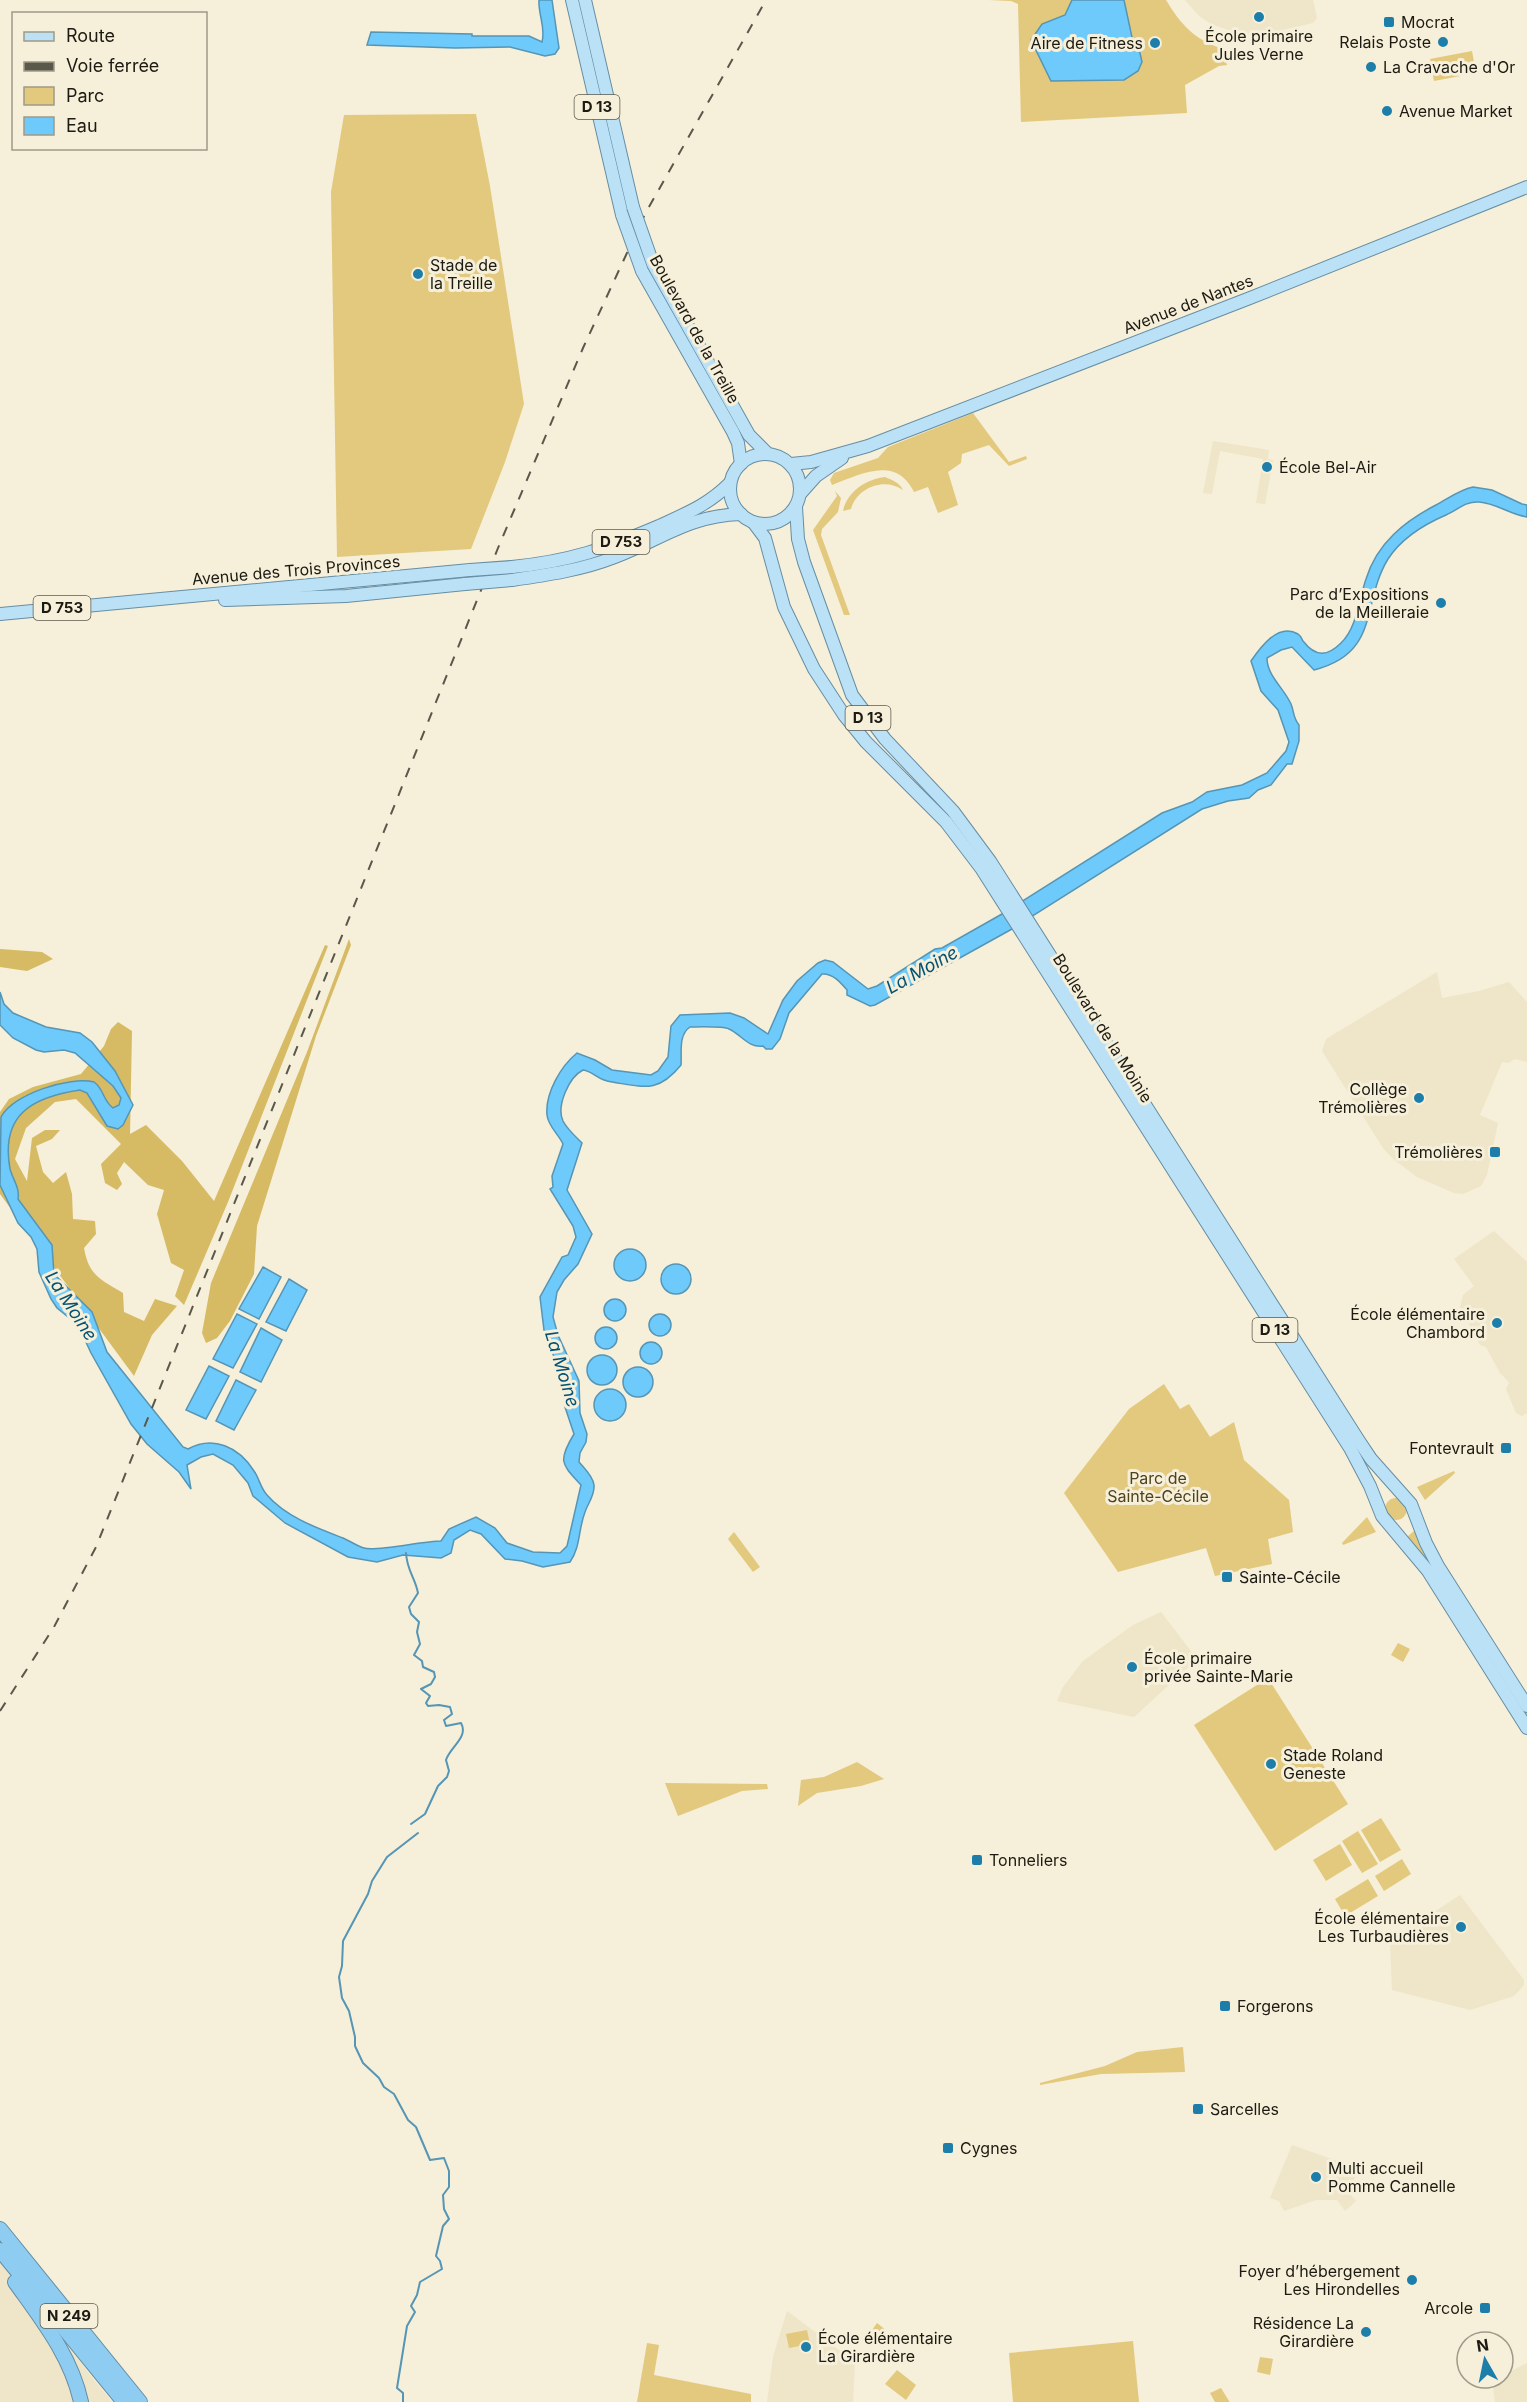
<svg xmlns="http://www.w3.org/2000/svg" width="1527" height="2402" viewBox="0 0 1527 2402" font-family="Inter,sans-serif">
	<style>
		.built { fill: #efe5c8 }
		.green { fill: #e2c97d }
		.forest { fill: #d6bb64 }
		.water { fill: #6ecafb; stroke: #5595b5; stroke-width: 1.5 }
		.lines { fill: none; stroke-linecap: round; stroke-linejoin: round }
		.stream { stroke: #5595b5; stroke-width: 2 }
		.major-casing { stroke: #668ea3; stroke-width: 14 }
		.highway-casing { stroke: #668ea3; stroke-width: 16 }
		.major { stroke: #bbe1f7; stroke-width: 12 }
		.highway { stroke: #8ecdf1; stroke-width: 14 }
		.rail { stroke: #5a574b; stroke-width: 2; stroke-dasharray: 10 10; stroke-linecap: butt }
		.major-bridge-casing { stroke: #668ea3; stroke-width: 14; stroke-linecap: butt }
		.major-bridge { stroke: #bbe1f7; stroke-width: 12 }
		.poi-dot { fill: #1e7eaa; stroke: #f6efd9; stroke-width: 2 }
		.labels { text-anchor: middle; stroke-width: 6; stroke-linejoin: round; paint-order: stroke }
		.shield { fill: #f6efd9; stroke: #5d5a4e; stroke-width: 1.5 }
		.shield-label { font-size: 15px; font-weight: bold; fill: #1c1a12 }
		.poi-label { font-size: 16px; fill: #1c1a12; stroke: #f6efd9; text-anchor: start }
		.street-label { font-size: 16px; fill: #1c1a12; stroke: #f6efd9 }
		.park-label { font-size: 16px; fill: #4f431e; stroke: #f6efd9 }
		.water-label { font-size: 18px; font-style: italic; fill: #045273; stroke: #f6efd9 }
	</style>
	<rect width="100%" height="100%" fill="#f6efd9"/>
	<g class="built">
		<polygon points="1185,0 1313,0 1317,18 1313,23 1266,34 1243,35 1211,24 1199,16"/>
		<polygon points="1213,441 1269,450 1268,459 1273,460 1265,504 1256,503 1263,459 1220,451 1212,494 1203,493"/>
		<polygon points="1437,972 1442,998 1479,991 1509,982 1527,1002 1527,1062 1515,1059 1508,1063 1502,1062 1480,1115 1498,1123 1487,1175 1481,1186 1463,1194 1454,1193 1417,1177 1392,1158 1383,1148 1322,1051 1326,1039"/>
		<polygon points="1494,1231 1527,1262 1527,1413 1522,1416 1516,1413 1506,1389 1509,1383 1507,1380 1500,1373 1486,1347 1480,1345 1460,1307 1463,1295 1474,1286 1454,1259"/>
		<polygon points="1161,1612 1197,1659 1134,1717 1057,1701 1063,1687 1083,1661 1133,1625"/>
		<polygon points="1460,1895 1524,1980 1524,1985 1514,1996 1470,2010 1392,1990 1390,1941"/>
		<polygon points="1292,2145 1340,2162 1357,2172 1353,2183 1348,2182 1345,2188 1356,2201 1345,2211 1337,2200 1316,2200 1284,2211 1279,2201 1270,2198"/>
		<polygon points="0,2262 112,2402 0,2402"/>
		<polygon points="787,2311 855,2362 853,2402 767,2402 773,2357"/>
		<polygon points="1527,2363 1527,2402 1495,2402 1492,2381 1503,2378 1503,2375"/>
	</g>
	<g class="green">
		<path d="M989,0h177c15,25 29,40 57,49l4,16 -8,1 -34,19 2,28 -166,9 -3,-118 -7,-3z"/>
		<polygon points="1472,51 1476,73 1434,81 1430,59"/>
		<polygon points="476,114 490,186 524,404 505,462 471,549 337,557 331,192 344,115"/>
		<path d="M973,413l36,49 17,-6 1,3 -18,7 -20,-21 -27,9 -1,9 -13,9 10,33 -20,8 -10,-26 -14,5c-18,-37 -53,-18 -82,-7l-2,-5 4,-7 44,-15 10,-11z"/>
		<path d="M885,477c7,3 15,6 18,13 -18,-13 -46,-3 -52,19l-8,2c4,-19 23,-32 42,-34z"/>
		<polygon points="835,491 841,498 838,512 822,529 821,535 850,615 844,615 813,530 837,496"/>
		<polygon points="1164,1384 1180,1409 1189,1404 1210,1437 1234,1422 1244,1460 1289,1500 1293,1532 1268,1539 1272,1564 1215,1576 1206,1548 1118,1572 1064,1493 1129,1409"/>
		<polygon points="1454,1471 1455,1473 1425,1500 1417,1487"/>
		<circle cx="1396" cy="1509" r="11"/>
		<polygon points="1367,1517 1376,1532 1343,1545 1342,1543"/>
		<polygon points="1414,1531 1527,1712 1527,1720 1407,1537"/>
		<polygon points="734,1532 760,1567 753,1572 728,1539"/>
		<polygon points="1398,1643 1410,1649 1403,1662 1391,1655"/>
		<polygon points="1268,1678 1348,1804 1275,1851 1194,1725"/>
		<polygon points="857,1762 884,1779 861,1786 817,1793 798,1806 801,1780 824,1777"/>
		<polygon points="665,1783 767,1784 768,1789 742,1791 678,1816"/>
		<polygon points="1381,1818 1401,1850 1380,1862 1361,1830"/>
		<polygon points="1358,1831 1378,1864 1362,1873 1342,1841"/>
		<polygon points="1340,1844 1352,1865 1326,1881 1313,1860"/>
		<polygon points="1402,1859 1411,1874 1384,1891 1375,1876"/>
		<polygon points="1368,1879 1378,1896 1345,1916 1335,1899"/>
		<polygon points="1183,2047 1185,2072 1101,2074 1040,2085 1040,2083 1105,2066 1137,2052"/>
		<polygon points="877,2323 887,2331 880,2340 870,2333"/>
		<polygon points="807,2330 810,2344 789,2348 786,2334"/>
		<polygon points="1133,2341 1139,2402 1013,2402 1009,2353"/>
		<polygon points="647,2343 659,2345 654,2375 751,2394 751,2402 637,2402"/>
		<polygon points="1260,2357 1273,2359 1270,2375 1257,2372"/>
		<polygon points="897,2370 916,2385 906,2400 885,2384"/>
		<polygon points="1221,2388 1229,2401 1230,2402 1215,2402 1210,2393"/>
	</g>
	<g class="forest">
		<polygon points="349,939 351,945 316,1036 257,1226 254,1274 230,1321 217,1338 206,1343 202,1333 211,1283 307,1052"/>
		<path d="M325,945l3,1 -100,256 -44,103 -9,-9 9,-26 -13,-7 -14,-49 7,-24 -16,-5 -24,-23 -7,11 5,11 -5,6 -12,-7 -4,-19 20,-20 -45,-45 -21,3 -29,26 -11,31 12,22 5,-43 13,-8h15l-8,9 -16,7 7,26 10,11 13,-11 6,22 1,25 22,2 1,13 -12,14c5,28 16,31 39,45l1,19 20,9 11,-22 22,7 -25,29 -18,41 -134,-182v-82l9,-13 24,-12 48,-13 23,-28 7,-17 7,-7 14,9 -2,103 16,-9 36,36 32,40z"/>
		<polygon points="0,949 42,952 53,959 27,971 0,967"/>
	</g>
	<g class="water">
		<path d="M539,0h13l7,48 -4,6 -10,2 -35,-9 -55,1 -88,-3 4,-13 101,2v2h57l13,6c4,-15 -4,-27 -3,-42z"/>
		<polygon points="1072,0 1124,0 1133,42 1140,53 1142,62 1138,71 1124,80 1051,81 1031,40 1042,24 1065,15"/>
		<path d="M1473,487l19,3 30,14 5,1v12c-16,-2 -31,-14 -48,-15 -14,-1 -21,8 -33,13 -21,9 -45,24 -58,44 -27,44 -7,94 -74,111l-22,-23 -11,3 -14,8c0,18 17,30 24,46 3,7 2,14 8,21v16l-7,23h-5l-16,21 -13,5 -9,8 -21,3 -26,8 -190,120 -137,76 -5,1 -23,-11v-5c-6,-7 -14,-17 -25,-16l-33,39 -9,26 -8,10h-6l-3,-3c-15,2 -21,-11 -34,-17 -6,-3 -31,-2 -39,-2 -12,8 -8,26 -9,38 -21,26 -34,23 -63,18 -5,-1 -9,-1 -14,-3 -8,-3 -13,-9 -21,-10 -14,7 -27,36 -20,51 4,8 12,15 19,22l-15,47 25,44 -14,30 -14,16 -7,12 -4,25 5,18 21,46 1,32 7,21 -1,8 -6,11 -1,9c5,6 14,14 15,23 1,10 -6,18 -9,27 -7,18 -4,34 -15,50l-27,5 -21,-6 -17,-2 -24,-25 -11,-4 -16,10 -3,13 -10,5 -38,-3 -26,7 -29,-5 -63,-34 -32,-27 -5,-13 -15,-18 -20,-11 -12,3 -14,8 4,24 -12,-17 -32,-28 -16,-20 -40,-71 -13,-28 -21,-17 -6,-9 -12,-27 -2,-23 -6,-12 -13,-14 -18,-38 1,-68c12,-23 69,-41 93,-35 10,7 9,19 19,26l6,-3 2,-7 -8,-12 -38,-33 -11,-3 -20,2 -8,-2 -23,-12 -13,-13v-33l4,12 9,9 33,14 34,6 12,9 23,29 18,34 -10,20 -5,4 -11,-3 -20,-33 -7,-3c-47,7 -80,24 -70,79 3,11 10,19 8,30l34,46 2,29 38,38 15,40 76,95 5,2c25,-14 51,-2 66,22 5,7 7,18 13,24 19,22 50,33 76,43 7,3 14,8 21,10 11,4 59,-7 77,-7l8,-12 27,-12 19,11 12,15 26,9 27,1 7,-7 14,-61c-19,-21 -24,-23 -7,-51l-9,-27 -1,-27 -4,-7 -16,-43 -4,-33 22,-40 6,-2 8,-18 -3,-11 -23,-37 3,-2 -1,-11 11,-32c-4,-9 -15,-18 -16,-29 -2,-22 14,-49 30,-62l18,7 17,10 39,5 7,-4 10,-14 3,-31 9,-11 50,-2 14,5 24,16 15,-34 14,-19 21,-18 7,-3 8,2 35,27 9,-3 58,-37 7,-1 60,-34 160,-101 30,-11 15,-10 35,-7 25,-12 19,-22 3,-9 -11,-32 -17,-19 -10,-30c9,-13 27,-39 47,-27 4,3 3,4 5,7 13,17 25,15 38,2 16,-15 18,-44 25,-64 11,-36 39,-58 70,-74 13,-7 23,-15 37,-18z"/>
		<circle cx="630" cy="1265" r="16"/>
		<circle cx="676" cy="1279" r="15"/>
		<polygon points="263,1267 281,1277 259,1319 239,1309"/>
		<polygon points="289,1279 307,1290 286,1331 266,1322"/>
		<circle cx="615" cy="1310" r="11"/>
		<polygon points="237,1314 257,1324 233,1368 213,1359"/>
		<circle cx="660" cy="1325" r="11"/>
		<circle cx="606" cy="1338" r="11"/>
		<polygon points="261,1328 282,1340 261,1382 240,1372"/>
		<circle cx="651" cy="1353" r="11"/>
		<circle cx="602" cy="1370" r="15"/>
		<polygon points="209,1366 229,1376 206,1419 186,1410"/>
		<circle cx="638" cy="1382" r="15"/>
		<polygon points="236,1380 256,1390 234,1430 216,1421"/>
		<circle cx="610" cy="1405" r="16"/>
	</g>
	<g class="lines">
		<g class="stream">
			<path d="M406,1553c1,18 9,24 12,40l-9,14 2,7 8,8 -2,10 3,12 -6,11 8,6 1,6 11,5 1,5 -4,7 -10,5 9,7 -4,7 2,3 11,-1 11,2 2,7 -8,6 2,6 15,-3c8,14 -11,24 -15,37l3,11 -2,6 -9,9 -13,28 -14,10"/>
			<polyline points="403,2402 403,2393 397,2388 407,2326 415,2312 411,2306 417,2295 420,2282 442,2269 440,2261 436,2256 443,2226 449,2219 444,2209 443,2195 449,2187 449,2171 444,2158 430,2160 416,2127 408,2120 394,2094 384,2087 379,2078 363,2063 355,2046 355,2037 349,2011 342,1998 339,1977 342,1966 343,1941 368,1894 372,1881 387,1857 418,1833"/>
		</g>
		<g class="major-casing">
			<g id="major">
				<polyline points="572,0 622,215"/>
				<polyline points="585,0 633,207"/>
				<polyline points="653,264 749,435 767,453"/>
				<polyline points="642,271 733,432 738,443 741,464"/>
				<circle cx="765" cy="489" r="35"/>
				<polyline points="791,464 811,462 868,446 1250,298 1527,187"/>
				<polyline points="800,494 816,476 842,458"/>
				<polyline points="796,507 798,539 804,562 852,695 885,739 953,811 990,861 1359,1441 1371,1459 1411,1504 1426,1543 1438,1566 1527,1706"/>
				<polyline points="753,522 765,538 784,607 814,669 844,715 866,742 946,822 981,868 1350,1448 1370,1486 1382,1516 1428,1571 1527,1728"/>
				<path d="M512,567c59,-6 93,-18 147,-41 28,-13 49,-21 71,-43"/>
				<path d="M512,580c35,-5 70,-10 103,-23 47,-18 72,-41 126,-43"/>
				<polyline points="225,600 346,596 465,584"/>
				<polyline points="0,614 470,570"/>
			</g>
		</g>
		<g class="highway-casing">
			<g id="highway">
				<polyline points="0,2229 140,2402"/>
				<polyline points="0,2250 124,2402"/>
				<path d="M15,2282c27,38 56,74 66,120"/>
			</g>
		</g>
		<use href="#major" class="major"/>
		<use href="#highway" class="highway"/>
		<polyline class="rail" points="0,1711 54,1627 96,1547 498,548 583,348 645,214 766,0"/>
		<g class="major-bridge-casing">
			<g id="major-bridge">
				<polyline points="633,207 653,264"/>
				<polyline points="622,215 642,271"/>
				<polyline points="470,570 512,567"/>
				<polyline points="465,584 512,580"/>
			</g>
		</g>
		<use href="#major-bridge" class="major-bridge"/>
	</g>
	<g class="poi-dot">
		<circle cx="1259" cy="17" r="6"/>
		<rect x="1383" y="16" width="12" height="12" rx="3"/>
		<circle cx="1443" cy="42" r="6"/>
		<circle cx="1155" cy="43" r="6"/>
		<circle cx="1371" cy="67" r="6"/>
		<circle cx="1387" cy="111" r="6"/>
		<circle cx="418" cy="274" r="6"/>
		<circle cx="1267" cy="467" r="6"/>
		<circle cx="1441" cy="603" r="6"/>
		<circle cx="1419" cy="1098" r="6"/>
		<rect x="1489" y="1146" width="12" height="12" rx="3"/>
		<circle cx="1497" cy="1323" r="6"/>
		<rect x="1500" y="1442" width="12" height="12" rx="3"/>
		<rect x="1221" y="1571" width="12" height="12" rx="3"/>
		<circle cx="1132" cy="1667" r="6"/>
		<circle cx="1271" cy="1764" r="6"/>
		<rect x="971" y="1854" width="12" height="12" rx="3"/>
		<circle cx="1461" cy="1927" r="6"/>
		<rect x="1219" y="2000" width="12" height="12" rx="3"/>
		<rect x="1192" y="2103" width="12" height="12" rx="3"/>
		<rect x="942" y="2142" width="12" height="12" rx="3"/>
		<circle cx="1316" cy="2177" r="6"/>
		<circle cx="1412" cy="2280" r="6"/>
		<rect x="1479" y="2302" width="12" height="12" rx="3"/>
		<circle cx="1366" cy="2332" r="6"/>
		<circle cx="806" cy="2347" r="6"/>
	</g>
	<g class="labels">
		<g class="shield">
			<rect x="574.5" y="95" width="45" height="24" rx="4.5"/>
			<rect x="592.5" y="530" width="57" height="24" rx="4.5"/>
			<rect x="33.5" y="596" width="57" height="24" rx="4.5"/>
			<rect x="845.5" y="706" width="45" height="24" rx="4.5"/>
			<rect x="1252.5" y="1318" width="45" height="24" rx="4.5"/>
			<rect x="40.5" y="2304" width="57" height="24" rx="4.5"/>
		</g>
		<g class="shield-label">
			<text x="597" y="112">D 13</text>
			<text x="621" y="547">D 753</text>
			<text x="62" y="613">D 753</text>
			<text x="868" y="723">D 13</text>
			<text x="1275" y="1335">D 13</text>
			<text x="69" y="2321">N 249</text>
		</g>
		<g class="poi-label">
			<text x="1401" y="28">Mocrat</text>
			<text x="1259" y="42" text-anchor="middle">École primaire<tspan x="1259" dy="18">Jules Verne</tspan></text>
			<text x="1431" y="48" text-anchor="end">Relais Poste</text>
			<text x="1143" y="49" text-anchor="end">Aire de Fitness</text>
			<text x="1383" y="73">La Cravache d'Or</text>
			<text x="1399" y="117">Avenue Market</text>
			<text x="430" y="271">Stade de<tspan x="430" dy="18">la Treille</tspan></text>
			<text x="1279" y="473">École Bel-Air</text>
			<text x="1429" y="600" text-anchor="end">Parc d’Expositions<tspan x="1429" dy="18">de la Meilleraie</tspan></text>
			<text x="1407" y="1095" text-anchor="end">Collège<tspan x="1407" dy="18">Trémolières</tspan></text>
			<text x="1483" y="1158" text-anchor="end">Trémolières</text>
			<text x="1485" y="1320" text-anchor="end">École élémentaire<tspan x="1485" dy="18">Chambord</tspan></text>
			<text x="1494" y="1454" text-anchor="end">Fontevrault</text>
			<text x="1239" y="1583">Sainte-Cécile</text>
			<text x="1144" y="1664">École primaire<tspan x="1144" dy="18">privée Sainte-Marie</tspan></text>
			<text x="1283" y="1761">Stade Roland<tspan x="1283" dy="18">Geneste</tspan></text>
			<text x="989" y="1866">Tonneliers</text>
			<text x="1449" y="1924" text-anchor="end">École élémentaire<tspan x="1449" dy="18">Les Turbaudières</tspan></text>
			<text x="1237" y="2012">Forgerons</text>
			<text x="1210" y="2115">Sarcelles</text>
			<text x="960" y="2154">Cygnes</text>
			<text x="1328" y="2174">Multi accueil<tspan x="1328" dy="18">Pomme Cannelle</tspan></text>
			<text x="1400" y="2277" text-anchor="end">Foyer d’hébergement<tspan x="1400" dy="18">Les Hirondelles</tspan></text>
			<text x="1473" y="2314" text-anchor="end">Arcole</text>
			<text x="1354" y="2329" text-anchor="end">Résidence La<tspan x="1354" dy="18">Girardière</tspan></text>
			<text x="818" y="2344">École élémentaire<tspan x="818" dy="18">La Girardière</tspan></text>
		</g>
		<g class="street-label">
			<text transform="translate(1188 304) rotate(-21)" y="6">Avenue de Nantes</text>
			<text transform="translate(695 329) rotate(61)" y="6">Boulevard de la Treille</text>
			<text transform="translate(296 570) rotate(-5)" y="6">Avenue des Trois Provinces</text>
			<text transform="translate(1103 1028) rotate(58)" y="6">Boulevard de la Moinie</text>
		</g>
		<g class="park-label">
			<text x="1158" y="1484">Parc de<tspan x="1158" dy="18">Sainte-Cécile</tspan></text>
		</g>
		<g class="water-label">
			<text transform="translate(922 970) rotate(-29)" y="6">La Moine</text>
			<text transform="translate(71 1306) rotate(57)" y="6">La Moine</text>
			<text transform="translate(562 1369) rotate(73)" y="6">La Moine</text>
		</g>
	</g>
	<rect x="12" y="12" width="195" height="138" fill="#f6efd9" stroke="#9f9a89" stroke-width="1.5"/>
	<rect x="24" y="32" width="30" height="9" fill="#bbe1f7" stroke="#9f9a89" stroke-width="1.5"/>
	<text x="66" y="42" font-size="18" fill="#1c1a12">Route</text>
	<rect x="24" y="62" width="30" height="9" fill="#5a574b" stroke="#9f9a89" stroke-width="1.5"/>
	<text x="66" y="72" font-size="18" fill="#1c1a12">Voie ferrée</text>
	<rect x="24" y="87" width="30" height="18" fill="#e2c97d" stroke="#9f9a89" stroke-width="1.5"/>
	<text x="66" y="102" font-size="18" fill="#1c1a12">Parc</text>
	<rect x="24" y="117" width="30" height="18" fill="#6ecafb" stroke="#9f9a89" stroke-width="1.5"/>
	<text x="66" y="132" font-size="18" fill="#1c1a12">Eau</text>
	<g transform="translate(1485 2360) rotate(351)"><circle r="28" fill="#f6efd9" stroke="#9f9a89" stroke-width="1.5"/>
	<path d="M0-4.5L10 22L0 15L-10 22Z" fill="#1e7eaa"/>
	<text y="-9" font-size="16" font-weight="bold" text-anchor="middle" fill="#1c1a12">N</text>
	</g>
</svg>
